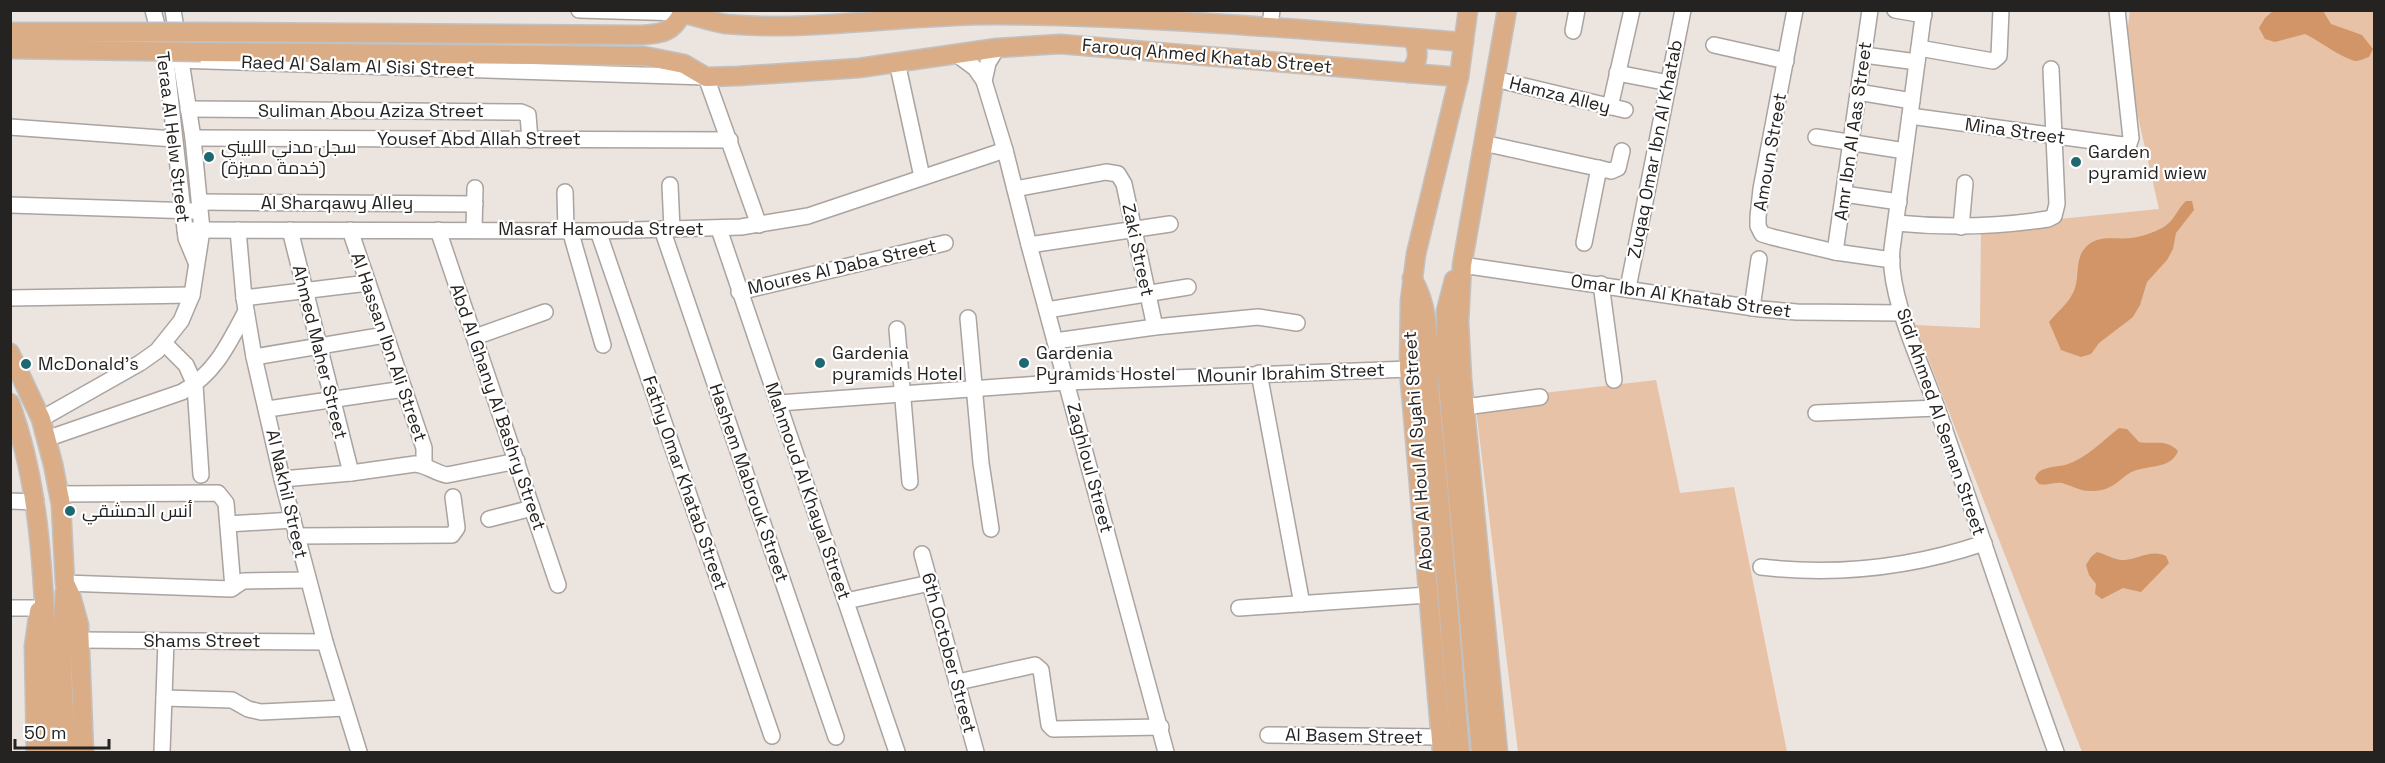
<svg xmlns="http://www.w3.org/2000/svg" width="2385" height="763" viewBox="0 0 2385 763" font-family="'Space Grotesk',Cairo,sans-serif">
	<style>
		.green { fill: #e7c2a6 }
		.water { fill: #d19567 }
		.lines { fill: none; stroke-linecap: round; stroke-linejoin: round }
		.minor-casing { stroke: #aaa39f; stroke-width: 18 }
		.major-casing { stroke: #c2c1c1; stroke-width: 21 }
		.minor { stroke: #fff; stroke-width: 15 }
		.major { stroke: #dbad86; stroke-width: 18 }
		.major-bridge-casing { stroke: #c2c1c1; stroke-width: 21; stroke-linecap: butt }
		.major-bridge { stroke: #dbad86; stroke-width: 18 }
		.poi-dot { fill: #1e6873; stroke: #fff; stroke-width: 2 }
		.labels { text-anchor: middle; stroke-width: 4.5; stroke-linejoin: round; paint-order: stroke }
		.street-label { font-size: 18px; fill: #252321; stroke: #fff }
		.poi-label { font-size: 18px; fill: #252321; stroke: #fff; text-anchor: start }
	</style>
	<rect width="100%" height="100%" fill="#ebe4df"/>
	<g class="green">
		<polygon points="2130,11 2374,11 2374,752 2082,752 1915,325 1980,328 1981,227 2159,209 2124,56"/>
		<polygon points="1656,380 1680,493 1734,487 1787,752 1518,752 1475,401"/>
	</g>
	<g class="water">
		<path d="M2274,10l49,1 8,13 31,11 11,14 -4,8c-4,1 -9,4 -13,4 -13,-2 -38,-21 -51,-27l-30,8 -10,-3 -6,-11 6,-10z"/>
		<path d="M2186,201h6l2,9 -18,23 -3,16 -6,11 -20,22 -7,23 -7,12 -34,26 -8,11 -10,3 -20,-7 -12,-28c8,-10 18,-17 24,-29 8,-15 0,-34 14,-47 12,-12 29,-6 44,-8 9,-1 22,-5 31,-10 12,-6 15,-19 24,-27z"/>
		<path d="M2119,428l8,1 12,13c15,3 27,-4 39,9 -7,18 -29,14 -44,20 -16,7 -18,19 -41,20 -12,1 -20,-5 -31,-8 -8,-1 -15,3 -23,1l-4,-5c3,-14 22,-11 33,-15 18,-6 36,-24 51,-36z"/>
		<path d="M2097,552c9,2 19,9 27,8 16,-1 26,-11 42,-4l3,7 -28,29 -18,-4 -21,11 -7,-5 1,-10 -7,-9 -3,-10 5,-8z"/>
	</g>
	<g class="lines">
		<g class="minor-casing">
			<g id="minor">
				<polyline points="153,10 166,60 186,238 196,262"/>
				<polyline points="579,10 682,13 681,10"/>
				<polyline points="1795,10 1761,189 1758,217 1758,226 1762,234 1772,237 1835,252 1892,260"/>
				<polyline points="1895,10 1924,15"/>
				<path d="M1924,10l-32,239c-5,46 31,118 46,162 40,113 77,228 118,341"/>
				<polyline points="1270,25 1272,10"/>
				<polyline points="1573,31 1577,10"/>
				<polyline points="1714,45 1786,61"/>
				<polyline points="1919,48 1993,61 1999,56 2001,10"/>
				<polyline points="956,54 975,68 984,81 1005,150 1029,245 1166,752"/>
				<polyline points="1864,55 1917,62"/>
				<polyline points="175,60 706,77 759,225"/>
				<polyline points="897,62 922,177"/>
				<polyline points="1617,73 1669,83"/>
				<polyline points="1495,79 1625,110"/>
				<polyline points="984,81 988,63 997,48"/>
				<polyline points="1858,92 1912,101"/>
				<polyline points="1610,107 1632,10"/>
				<polyline points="188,109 521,112 528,115 530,140"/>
				<polyline points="1910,116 2123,145 2129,144 2131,138 2117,10"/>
				<polyline points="10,127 174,139"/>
				<polyline points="1816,137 1905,151"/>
				<polyline points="193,138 730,140"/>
				<polyline points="1483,143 1611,171 1618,168 1622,151"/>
				<polyline points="670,185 672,229"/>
				<polyline points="1015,189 1106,172 1118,174 1124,184 1155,327"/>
				<polyline points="565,192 566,230"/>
				<polyline points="1844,194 1899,202"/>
				<polyline points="200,202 475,204"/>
				<polyline points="10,205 194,211"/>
				<path d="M1896,223c51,5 101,4 152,-4l6,-3 3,-12 -6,-135"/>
				<polyline points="1961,227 1965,183"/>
				<polyline points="662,229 836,737"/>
				<polyline points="719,229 897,752"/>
				<polyline points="185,230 598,231 741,227 808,216 1005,150"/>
				<polyline points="238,230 244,298 254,357 282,479 325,642 359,752"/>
				<polyline points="290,230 351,473"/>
				<polyline points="350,230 424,448 424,465"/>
				<polyline points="438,230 558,585"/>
				<polyline points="474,230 475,188"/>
				<polyline points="570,230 603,345"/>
				<polyline points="598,231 772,736"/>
				<polyline points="1584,243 1599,168"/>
				<polyline points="1029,245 1170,224"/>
				<polyline points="1835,252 1870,10"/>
				<polyline points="1462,265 1761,309 1797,312 1901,313"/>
				<polyline points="1601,284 1614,380"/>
				<polyline points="1628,288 1683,10"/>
				<polyline points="739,292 945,243"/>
				<polyline points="10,298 192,295"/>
				<polyline points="244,298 368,283"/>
				<polyline points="1752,308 1759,259"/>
				<polyline points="1047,310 1188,287"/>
				<polyline points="968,318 981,463 991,529"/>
				<polyline points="897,329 910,482"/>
				<polyline points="475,337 545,312"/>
				<polyline points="1055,341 1155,327 1258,317 1297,323"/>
				<polyline points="165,344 186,365 195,385 201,475"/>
				<polyline points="254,357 385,335"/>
				<polyline points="1259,373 1302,604"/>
				<polyline points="779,403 1066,382 1409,369"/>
				<polyline points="1465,407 1540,397"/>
				<polyline points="268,409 404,389"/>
				<polyline points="1816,413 1937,408"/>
				<polyline points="41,419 140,363 157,351 181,321 192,295 202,230 193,138 173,10"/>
				<path d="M46,439l136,-47c33,-18 47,-49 64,-81"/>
				<path d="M282,479l69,-6 64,-9c12,1 20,9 32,11l70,-14"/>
				<polyline points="59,494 218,493 226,503 233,588"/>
				<polyline points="10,501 36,502"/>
				<polyline points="489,519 532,508"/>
				<polyline points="228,524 293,520"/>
				<polyline points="296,536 452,535 457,528 453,497"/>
				<polyline points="922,554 976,752"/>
				<path d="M1761,567c77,9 149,1 223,-24"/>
				<polyline points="65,583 231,589 243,581 308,580"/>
				<polyline points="846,601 930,583"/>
				<polyline points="10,608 40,608"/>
				<polyline points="1239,608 1428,595"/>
				<polyline points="80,640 325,642"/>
				<polyline points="958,682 1035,665 1041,670 1049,725 1053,729 1161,727"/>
				<polyline points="164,698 232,700 248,709 261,712 345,708"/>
				<polyline points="1268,735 1440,737"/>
				<polyline points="162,752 166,641"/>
			</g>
		</g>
		<g class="major-casing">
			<g id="major">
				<path d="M201,32l440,3c21,-1 32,-3 41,-22 14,3 29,9 44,11 90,8 181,-10 272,-9 156,1 311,15 466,27"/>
				<polyline points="201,52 644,56 684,64 706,77 738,76 859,68 997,48 1060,44 1459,77"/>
				<path d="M1408,73c11,-10 12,-22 4,-35"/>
				<path d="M1412,278c22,37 14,78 18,120 12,118 20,236 30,354"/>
				<polyline points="1454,280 1446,311 1446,364 1481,752"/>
				<polyline points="10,353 41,419 53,464 61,505 65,583 71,596 79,625 84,752"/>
				<path d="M10,403c41,113 31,232 44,349"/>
				<path d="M65,591c-4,53 -4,108 3,161"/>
				<polyline points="36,752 34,646 39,611"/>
				<polyline points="1442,752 1409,369 1410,301 1416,254 1459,77 1468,10"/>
				<polyline points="1498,752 1462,379 1459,322 1462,265 1507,10"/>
			</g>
		</g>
		<use href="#minor" class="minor"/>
		<use href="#major" class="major"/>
		<g class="major-bridge-casing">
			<g id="major-bridge">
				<polyline points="10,32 201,32"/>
				<polyline points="10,49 201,52"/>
			</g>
		</g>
		<use href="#major-bridge" class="major-bridge"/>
	</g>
	<g class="poi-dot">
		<circle cx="209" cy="157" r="6"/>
		<circle cx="2076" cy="162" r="6"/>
		<circle cx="820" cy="363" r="6"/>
		<circle cx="1024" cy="363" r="6"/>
		<circle cx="26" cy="364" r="6"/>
		<circle cx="70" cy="511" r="6"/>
	</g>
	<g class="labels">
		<g class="street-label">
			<text transform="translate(1207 56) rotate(5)" y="6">Farouq Ahmed Khatab Street</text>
			<text transform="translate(358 66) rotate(2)" y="6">Raed Al Salam Al Sisi Street</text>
			<text transform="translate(1560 95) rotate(14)" y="6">Hamza Alley</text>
			<text x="371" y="117">Suliman Abou Aziza Street</text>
			<text transform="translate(1853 131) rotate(-82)" y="6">Amr Ibn Al Aas Street</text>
			<text transform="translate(2015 131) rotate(8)" y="6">Mina Street</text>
			<text transform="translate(173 137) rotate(83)" y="6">Teraa Al Helw Street</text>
			<text x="479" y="145">Yousef Abd Allah Street</text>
			<text transform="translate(1655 149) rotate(-79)" y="6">Zuqaq Omar Ibn Al Khatab</text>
			<text transform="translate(1770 152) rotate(-80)" y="6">Amoun Street</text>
			<text x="337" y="209">Al Sharqawy Alley</text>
			<text x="601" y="235">Masraf Hamouda Street</text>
			<text transform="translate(1138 250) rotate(78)" y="6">Zaki Street</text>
			<text transform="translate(842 267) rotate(-13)" y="6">Moures Al Daba Street</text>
			<text transform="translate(1681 296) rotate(8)" y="6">Omar Ibn Al Khatab Street</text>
			<text transform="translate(389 347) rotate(71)" y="6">Al Hassan Ibn Ali Street</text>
			<text transform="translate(320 352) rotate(76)" y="6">Ahmed Maher Street</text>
			<text transform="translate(1291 373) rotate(-2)" y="6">Mounir Ibrahim Street</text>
			<text transform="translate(498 407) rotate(71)" y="6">Abd Al Ghany Al Bashry Street</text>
			<text transform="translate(1941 422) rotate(71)" y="6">Sidi Ahmed Al Seman Street</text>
			<text transform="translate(1418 451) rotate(-94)" y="6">Abou Al Houl Al Syahi Street</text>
			<text transform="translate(1090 468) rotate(75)" y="6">Zaghloul Street</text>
			<text transform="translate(685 483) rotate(71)" y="6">Fathy Omar Khatab Street</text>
			<text transform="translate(749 483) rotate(71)" y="6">Hashem Mabrouk Street</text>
			<text transform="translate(808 491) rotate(71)" y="6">Mahmoud Al Khayal Street</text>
			<text transform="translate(287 494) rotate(77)" y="6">Al Nakhil Street</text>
			<text x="202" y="647">Shams Street</text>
			<text transform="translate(949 653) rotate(75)" y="6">6th October Street</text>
			<text transform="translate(1354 736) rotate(1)" y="6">Al Basem Street</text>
		</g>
		<g class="poi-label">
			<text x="221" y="153">سجل مدني اللبيني<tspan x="221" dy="21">(خدمة مميزة)</tspan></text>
			<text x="2088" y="158">Garden<tspan x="2088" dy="21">pyramid wiew</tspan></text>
			<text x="832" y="359">Gardenia<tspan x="832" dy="21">pyramids Hotel</tspan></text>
			<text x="1036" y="359">Gardenia<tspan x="1036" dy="21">Pyramids Hostel</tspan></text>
			<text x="38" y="370">McDonald's</text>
			<text x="82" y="517">أنس الدمشقي</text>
		</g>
	</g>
	<rect width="2385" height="763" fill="none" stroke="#252321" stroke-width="24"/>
	<path d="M15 739v9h94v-9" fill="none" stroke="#252321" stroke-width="3"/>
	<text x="24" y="739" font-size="18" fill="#252321" stroke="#ffffff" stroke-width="4.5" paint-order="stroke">50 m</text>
</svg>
